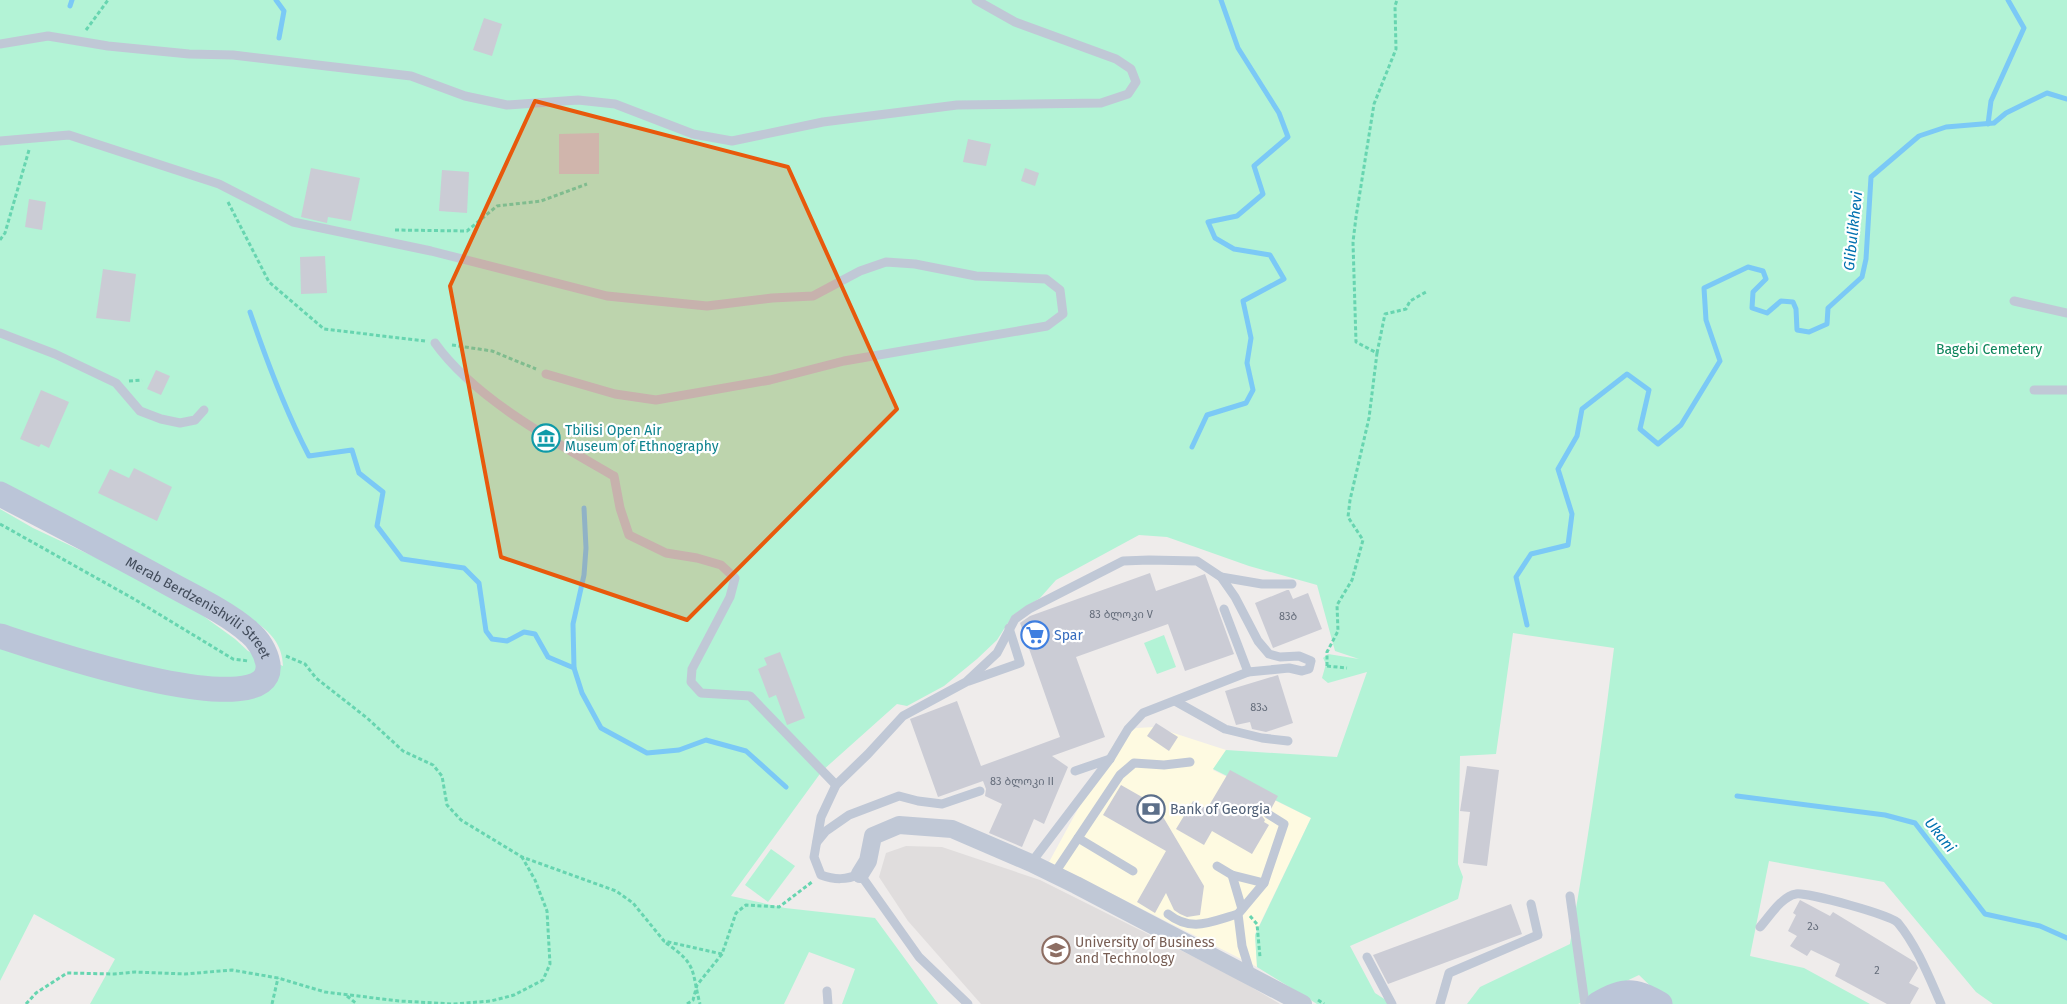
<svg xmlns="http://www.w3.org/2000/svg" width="2067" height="1004" viewBox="0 0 2067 1004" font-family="'Fira Sans','Noto Sans Georgian',sans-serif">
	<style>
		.commercial { fill: #fefae1 }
		.education { fill: #e0dddd }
		.green { fill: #b3f3d6 }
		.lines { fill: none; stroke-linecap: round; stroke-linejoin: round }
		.stream { stroke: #7bc9f6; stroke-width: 5 }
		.building { fill: #cbccd5 }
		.path { stroke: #67d5b0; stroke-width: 3; stroke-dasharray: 4 2.5; stroke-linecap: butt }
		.lane { stroke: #c0c8d6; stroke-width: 9 }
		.street { stroke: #c0c8d6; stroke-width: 18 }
		.secondary { stroke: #bbc5d8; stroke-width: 25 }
		.marked { fill: #e8590c; fill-opacity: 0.2; stroke: #e8590c; stroke-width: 4; stroke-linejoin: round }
		.labels { text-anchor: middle; stroke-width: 4.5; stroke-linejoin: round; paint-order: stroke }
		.number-label { font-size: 11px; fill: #646c7a }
		.park-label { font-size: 14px; fill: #0c845a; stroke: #fff }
		.culture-label { font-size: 14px; fill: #0d838f; stroke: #fff; text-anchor: start }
		.street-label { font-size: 14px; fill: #424c5b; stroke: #fff }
		.shop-label { font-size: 14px; fill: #366cbe; stroke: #fff; text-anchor: start }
		.service-label { font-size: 14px; fill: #4e5e75; stroke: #fff; text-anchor: start }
		.education-label { font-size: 14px; fill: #785e54; stroke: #fff; text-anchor: start }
		.water-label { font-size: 15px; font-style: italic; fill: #0071b0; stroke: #fff }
	</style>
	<rect width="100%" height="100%" fill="#efeceb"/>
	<polygon class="commercial" points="1155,727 1226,750 1213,770 1311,818 1255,934 1257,967 1049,862 1113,745 1136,728"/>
	<polygon class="education" points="906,846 942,847 1040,880 1236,978 1280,1004 981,1004 908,921 879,877 886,853"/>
	<g class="green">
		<path d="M0,0h2067v1004h-74l-17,-12 -92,-110 -115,-21 -19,95 54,12 66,36h-201l-30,-29 -61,29h-111l13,-17 90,-43c17,-99 32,-197 44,-296l-101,-15 -17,121 -36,2 -2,108 5,13 -5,22 -108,47 25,47 17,11h-75l-60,-37 -2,-32 56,-117 -98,-49 13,-19 111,7 30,-85 -39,11 -6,-5 4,-14 -3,-6 5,-4 31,5 -24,-8 -18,-66 -68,-19 -82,-29 -28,-2 -83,45 -16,18 -27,17 -16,25 -20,19 -33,27 -37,20 -10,-2 -75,67 -91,125 54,12 90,10 63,86h-96l13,-35 -46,-17 -25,52h-694l25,-45 -81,-45 -34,67v-472l33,19 83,39 79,43 40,29 13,12 35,15c-1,-32 -26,-43 -50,-58l-233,-126z"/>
		<polygon points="1164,635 1176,667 1157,674 1144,643"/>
		<polygon points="771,849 795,866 768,902 745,885"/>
	</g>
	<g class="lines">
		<g class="stream">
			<polyline points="276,0 284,11 279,38"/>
			<polyline points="70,6 72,0"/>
			<polyline points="1988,124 1991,101 2024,28 2008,0"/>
			<path d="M250,312c17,50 35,98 59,144l43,-6 7,23 24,19 -6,34 25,33 62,9 15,15 7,48 6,8 15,2 17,-9 11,2 13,23 26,11 8,25 19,35 46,25 32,-3 27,-10 40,11 40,36"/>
			<polyline points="1192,447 1207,415 1246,403 1253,390 1247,363 1251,338 1243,301 1284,279 1270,255 1234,249 1215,238 1208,222 1237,216 1263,194 1254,166 1288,137 1279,113 1238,48 1221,0"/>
			<polyline points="1527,625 1516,577 1531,554 1568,545 1572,514 1558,469 1577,436 1582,409 1627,374 1649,390 1640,429 1658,444 1681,425 1720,361 1706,320 1704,288 1748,267 1763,271 1766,279 1753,292 1752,308 1767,313 1781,301 1793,302 1796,309 1797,330 1809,332 1827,324 1828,308 1862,277 1866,259 1871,177 1919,136 1946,127 1994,123 2006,113 2047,93 2067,99"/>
			<polyline points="574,668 573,624 584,575 586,548 584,508"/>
			<polyline points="1737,796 1885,815 1915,823 1985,914 2040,926 2067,938"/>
		</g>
	</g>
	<g class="building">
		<polygon points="484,18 502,24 492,56 473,50"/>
		<polygon points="599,133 599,174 559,174 559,134"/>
		<polygon points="968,139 991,144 986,166 963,162"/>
		<polygon points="311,168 360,178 351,221 328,217 327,223 301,217"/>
		<polygon points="1025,168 1039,173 1035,186 1021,181"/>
		<polygon points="442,170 469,172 467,213 439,211"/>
		<polygon points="29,199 46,202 42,230 25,227"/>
		<polygon points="325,256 327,293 301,294 300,257"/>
		<polygon points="103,269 136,274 130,322 96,318"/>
		<polygon points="156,370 170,376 161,395 147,389"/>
		<polygon points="41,390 69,402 49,448 41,444 39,447 20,439"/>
		<polygon points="134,468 172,487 157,521 98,493 110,469 129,478"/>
		<polygon points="1150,573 1156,591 1205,574 1234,654 1185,671 1168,624 1076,657 1105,737 1052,756 1068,767 1044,824 1034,819 1022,847 989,833 1002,804 985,796 986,789 983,781 938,797 910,719 957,701 981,766 1060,737 1020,623 1030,616"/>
		<polygon points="1287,590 1289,590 1293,599 1308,593 1322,629 1273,648 1255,603"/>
		<polygon points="780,652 805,718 787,725 776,695 769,698 758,669 767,665 764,658"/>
		<polygon points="1278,675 1293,723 1266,732 1252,729 1250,722 1236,725 1225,691"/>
		<polygon points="1156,723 1178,737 1169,751 1147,736"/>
		<polygon points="1467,766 1499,770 1487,866 1463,863 1470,812 1460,811"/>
		<polygon points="1230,770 1278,796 1271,809 1266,808 1262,811 1262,816 1265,820 1264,822 1269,825 1252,854 1212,831 1204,845 1176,829 1193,801 1207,809"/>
		<polygon points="1121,785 1156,805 1204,886 1200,915 1187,917 1180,914 1174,910 1166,893 1155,913 1137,902 1166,851 1103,815"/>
		<polygon points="1800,900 1830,916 1833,912 1915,962 1918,968 1909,983 1919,988 1910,1004 1887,1004 1835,976 1840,964 1811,950 1807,956 1790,946 1797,936 1788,931 1796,915 1793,913"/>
		<polygon points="1511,904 1522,934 1388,984 1373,955"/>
	</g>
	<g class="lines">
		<g class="path">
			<polyline points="86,30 108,0"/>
			<polyline points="228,202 269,282 324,329 425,341"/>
			<polyline points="395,230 467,231 497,206 541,201 587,184"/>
			<polyline points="0,240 5,233 29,150"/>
			<polyline points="452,345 492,351 536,369"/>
			<polyline points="1377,353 1385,314 1406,309 1410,301 1426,292"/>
			<polyline points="129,381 142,380"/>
			<polyline points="0,524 134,599 233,659 248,661"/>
			<polyline points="286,656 305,664 316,678 367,718 403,751 433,765 442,776 447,805 461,820 522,857 616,891 633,903 664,941 722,954 736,913 746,905 779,907 812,882"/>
			<polyline points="1327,666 1327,652 1338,631 1337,605 1352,580 1363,540 1348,517 1350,500 1369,418 1377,353 1356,342 1353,242 1356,217 1374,104 1396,49 1395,6 1397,0"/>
			<polyline points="1327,666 1347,668"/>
			<polyline points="1250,916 1257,924 1260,957"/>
			<path d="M666,943c32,22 25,27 34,61"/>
			<polyline points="347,996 357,1004"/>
			<polyline points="1318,1000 1324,1004"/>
			<polyline points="26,1004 36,993 67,973 114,974 135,972 185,974 232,970 278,978 325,992 399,1001 453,1004 491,1001 514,995 543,980 550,964 547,911 535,880 522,857"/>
			<polyline points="272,1004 278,978"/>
			<polyline points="687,1004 693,1000 697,985 722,954"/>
		</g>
		<g class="lane">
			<polyline points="0,44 48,36 108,46 189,54 233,55 411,76 465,96 507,105 578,100 615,104 693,134 732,141 823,122 957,105 1101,103 1128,94 1136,82 1131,69 1116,59 1015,22 976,0"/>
			<polyline points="0,141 69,135 219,184 293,222 431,251 607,296 707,306 772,298 813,296 860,271 886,262 915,264 976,276 1046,279 1060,290 1063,314 1047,326 844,361 770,380 656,400 615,394 546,374"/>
			<polyline points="2014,301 2067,313"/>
			<polyline points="0,333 55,354 116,383 140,411 161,419 180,423 195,420 204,410"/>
			<path d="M435,343c39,55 120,99 179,133l6,32 9,27 37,18 31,5 24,7 14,13 -5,19 -38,72 -1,13 10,11 49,3 86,89"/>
			<polyline points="2034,390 2067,390"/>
			<polyline points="1221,577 1262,584 1292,584"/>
			<polyline points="1224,609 1248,672"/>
			<polyline points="969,681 1020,663 1009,628"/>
			<polyline points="1175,701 1225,729 1262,738 1288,741"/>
			<polyline points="1075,771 1110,759"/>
			<polyline points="1078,838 1133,871"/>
			<polyline points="817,842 826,831 849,815 899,796 918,801 942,804 980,791"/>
			<polyline points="1217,866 1232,875 1264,883"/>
			<polyline points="1054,874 1120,775 1134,763 1164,765 1190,762"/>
			<polyline points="1232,875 1242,909"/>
			<polyline points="1570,896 1585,1004"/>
			<path d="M1168,914c24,19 44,7 70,0"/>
			<path d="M1760,927c9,-10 22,-31 36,-33 10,-2 96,21 102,29 19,23 31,54 43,81"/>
			<polyline points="1367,957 1392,1004"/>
			<polyline points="1251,975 1242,946 1238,914 1264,883 1284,824 1268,814"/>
			<polyline points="827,991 828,1004"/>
			<path d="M968,1004l-49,-47 -59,-83c-14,6 -25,6 -39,1l-7,-18 7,-40 15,-32 32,-31 35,-38 63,-34 31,-29 18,-34 14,-10 94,-48 26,-1 48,1 24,16 14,20 23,44 11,13 11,3 19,-1 12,5 -2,8 -7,2 -13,-3 -41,4 -105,41 -15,16 -18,30 -79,104"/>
			<polyline points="1440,1004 1449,973 1538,935 1531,904"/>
		</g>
		<polyline class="street" points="860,874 868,861 873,836 899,825 952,829 1031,863 1076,885 1303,1004"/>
		<g class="secondary">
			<path id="s1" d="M0,494c54,28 108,56 161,85 28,16 64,32 88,53 9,7 17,20 19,32 8,67 -240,-19 -268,-28"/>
			<path d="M1598,1004c25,-15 37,-15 62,0"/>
		</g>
	</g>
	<path class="marked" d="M535,101l253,66 109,242 -210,211 -186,-63 -51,-271z"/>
	<defs>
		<g id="museum-ring" transform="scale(1.4375)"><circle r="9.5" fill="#fff" stroke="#0f9aa8" stroke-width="1.5"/><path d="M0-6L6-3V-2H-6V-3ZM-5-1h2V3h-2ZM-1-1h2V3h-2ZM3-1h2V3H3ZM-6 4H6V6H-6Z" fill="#0f9aa8"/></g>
		<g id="supermarket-ring" transform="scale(1.4375)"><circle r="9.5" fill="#fff" stroke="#3f7fe0" stroke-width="1.5"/><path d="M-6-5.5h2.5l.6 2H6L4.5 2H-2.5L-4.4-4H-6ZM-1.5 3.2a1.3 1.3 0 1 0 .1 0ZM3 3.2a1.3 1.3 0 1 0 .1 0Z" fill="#3f7fe0"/></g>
		<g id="bank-ring" transform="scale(1.4375)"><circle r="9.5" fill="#fff" stroke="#5c6f8a" stroke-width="1.5"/><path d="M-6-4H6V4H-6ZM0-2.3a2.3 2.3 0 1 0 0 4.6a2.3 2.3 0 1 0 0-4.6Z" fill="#5c6f8a"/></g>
		<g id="university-ring" transform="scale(1.4375)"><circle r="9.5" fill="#fff" stroke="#8d6e63" stroke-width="1.5"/><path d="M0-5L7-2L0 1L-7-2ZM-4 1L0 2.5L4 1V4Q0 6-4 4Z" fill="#8d6e63"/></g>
	</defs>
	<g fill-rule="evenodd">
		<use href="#museum-ring" x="546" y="438"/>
		<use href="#supermarket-ring" x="1035" y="635"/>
		<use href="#bank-ring" x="1151" y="809"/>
		<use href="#university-ring" x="1056" y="950"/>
	</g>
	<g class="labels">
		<g class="number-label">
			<text x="1121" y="618">83 ბლოკი V</text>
			<text x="1288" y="620">83ბ</text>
			<text x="1259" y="711">83ა</text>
			<text x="1022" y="785">83 ბლოკი II</text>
			<text x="1813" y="930">2ა</text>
			<text x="1877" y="974">2</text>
		</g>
		<g class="park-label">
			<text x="1989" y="354">Bagebi Cemetery</text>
		</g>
		<g class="culture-label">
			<text x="565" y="435">Tbilisi Open Air<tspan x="565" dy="16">Museum of Ethnography</tspan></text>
		</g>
		<g class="street-label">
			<text dy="5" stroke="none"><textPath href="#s1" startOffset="230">Merab Berdzenishvili Street</textPath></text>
		</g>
		<g class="shop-label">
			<text x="1054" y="640">Spar</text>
		</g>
		<g class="service-label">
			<text x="1170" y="814">Bank of Georgia</text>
		</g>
		<g class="education-label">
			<text x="1075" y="947">University of Business<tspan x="1075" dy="16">and Technology</tspan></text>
		</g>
		<g class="water-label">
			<text transform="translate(1853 231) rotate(-84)" y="5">Glibulikhevi</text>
			<text transform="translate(1940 835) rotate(51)" y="5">Ukani</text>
		</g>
	</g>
</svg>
